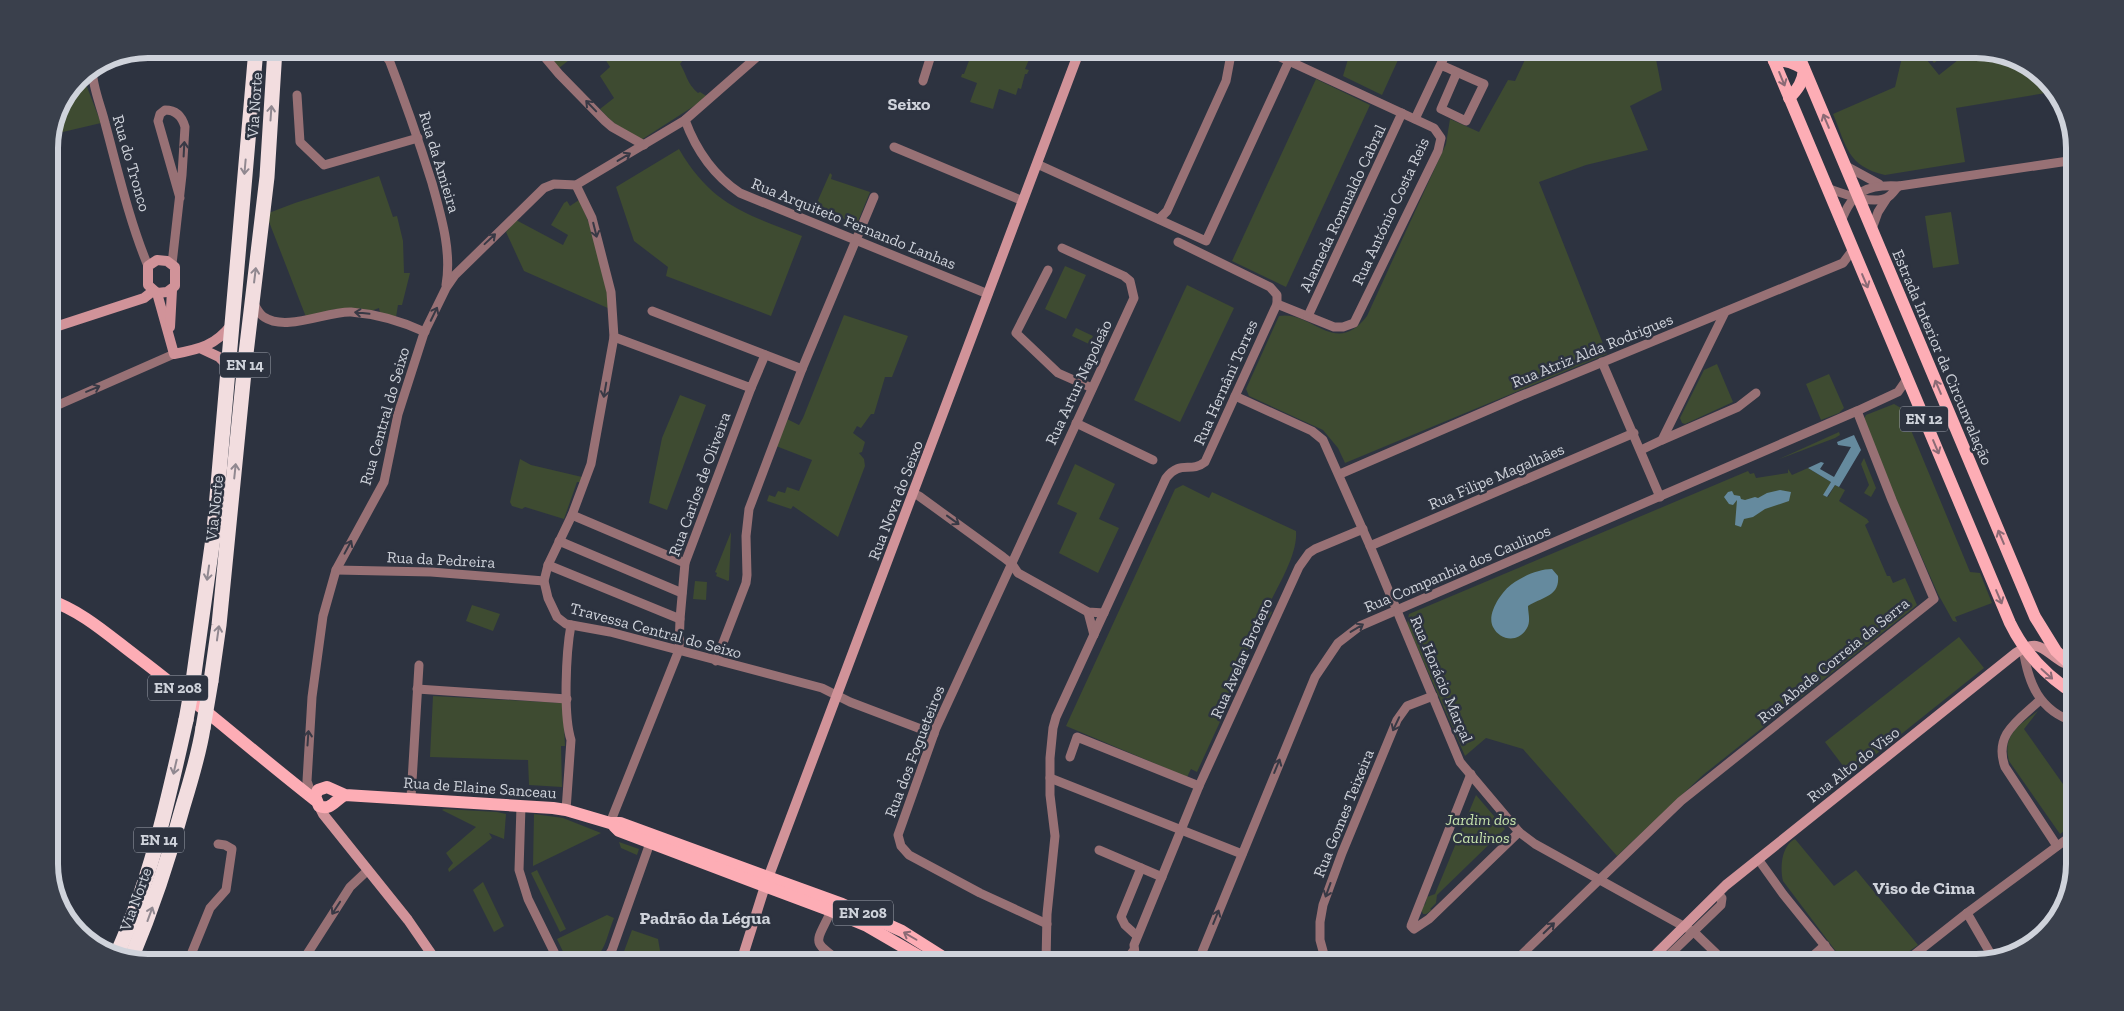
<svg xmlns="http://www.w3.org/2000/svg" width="2124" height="1011" viewBox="0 0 2124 1011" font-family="'Zilla Slab',serif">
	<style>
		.green { fill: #3e4b31 }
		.water { fill: #658a9e }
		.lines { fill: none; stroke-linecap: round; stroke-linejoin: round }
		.street { stroke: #987175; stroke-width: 9 }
		.secondary { stroke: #d19399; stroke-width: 10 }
		.primary { stroke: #fdadb5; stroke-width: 12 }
		.highway { stroke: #f2dddf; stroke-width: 15 }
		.highway-bridge { stroke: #f2dddf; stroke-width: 15 }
		.oneway { stroke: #8b6a75 }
		.oneway2 { stroke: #383945 }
		.oneway3 { stroke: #908890 }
		.labels { text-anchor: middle; stroke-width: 5; stroke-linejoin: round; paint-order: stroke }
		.shield { fill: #2d3340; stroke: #9ea3ac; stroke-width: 1 }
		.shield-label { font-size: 15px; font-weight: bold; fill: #cfd3db }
		.street-label { font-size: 16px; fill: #cfd3db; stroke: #2d3340 }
		.park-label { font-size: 16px; font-style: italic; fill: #c7e4ac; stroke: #2d3340 }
		.neighbourhood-label { font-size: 18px; font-weight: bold; fill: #cfd3db; stroke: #2d3340 }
		.rim { fill: none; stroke: #cfd3db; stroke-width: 6 }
	</style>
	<rect width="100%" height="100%" fill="#2d3340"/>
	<g class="green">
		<polygon points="542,49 583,49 559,68"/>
		<path d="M599,49h101l-17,11 -3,4c8,13 6,18 18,29l2,-1 8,5 -67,43c-16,-8 -29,-17 -41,-31l14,-11 -14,-22 10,-9z"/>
		<polygon points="971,49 1036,49 1033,49 1033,56 1031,55 1025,69 1029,70 1027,74 1025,74 1021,89 1018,88 1016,95 999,89 993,109 970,102 977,83 961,77 962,74 964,74 970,58 969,57"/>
		<polygon points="1351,49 1403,49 1382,95 1343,76"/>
		<path d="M1530,49h124l8,41 -32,16 18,44 -62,15 -47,17 68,172 -262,109 -7,-15 -15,-18 -74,-34 -3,-7 33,-73c33,-6 56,42 88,0l79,-172 4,-25 29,13 29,-52 7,1z"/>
		<path d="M1904,49h14l21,26 33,-26 43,7 43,35 -102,17 9,54 -80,13c-38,-9 -38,-28 -52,-61l62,-27z"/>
		<polygon points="1923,49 1953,49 1934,63"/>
		<polygon points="82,74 101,123 50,135 56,109 78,77"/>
		<polygon points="1316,79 1370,105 1286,287 1232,261"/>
		<path d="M679,149c33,56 65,64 123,87l-31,80 -105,-40 2,-9 -34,-26 -18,-54z"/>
		<polygon points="830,173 832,175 831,179 870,192 857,224 815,207"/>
		<polygon points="379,176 393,217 397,216 403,241 404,273 410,273 402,305 398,305 396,317 380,313 379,308 371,311 335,309 306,317 266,214 295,203"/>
		<polygon points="579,200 592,230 602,263 610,309 524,271 506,232 516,220 563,245 568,235 551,225 564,203 567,201 570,206"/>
		<polygon points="1951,212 1959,264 1933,268 1925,216"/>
		<polygon points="1065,266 1086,275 1066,319 1045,309"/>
		<polygon points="1187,285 1234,308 1180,422 1134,400"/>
		<polygon points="844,315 908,336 892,377 885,377 874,414 871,414 861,428 857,426 853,433 865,442 862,452 859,453 864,459 865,466 838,537 793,506 791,509 767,501 769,495 775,497 778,491 785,493 787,487 799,491 812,460 776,446 787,419 799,425 803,418"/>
		<polygon points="1076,328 1093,336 1089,344 1072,336"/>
		<polygon points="1717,364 1733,402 1685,424 1682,423 1680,418 1704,370"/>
		<polygon points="1829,374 1844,408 1839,413 1821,420 1806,384"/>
		<polygon points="680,395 706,405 667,510 649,503 662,438"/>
		<polygon points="1894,404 1901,408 1913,435 1970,572 1980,573 1992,603 1955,617 1957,622 1953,621 1938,594 1876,454 1864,419 1866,415"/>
		<polygon points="1839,432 1840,435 1835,438 1777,460"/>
		<polygon points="1864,458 1876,488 1871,497 1864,493 1869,485 1861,464"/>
		<polygon points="520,459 531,465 582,477 580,482 577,482 564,519 525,507 522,509 512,506 510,502"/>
		<polygon points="1075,464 1115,484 1099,519 1119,528 1098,573 1059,553 1077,513 1057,504"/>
		<polygon points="1808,468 1831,482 1824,495 1828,497 1835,485 1845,490 1839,501 1867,519 1869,522 1865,525 1887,576 1890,576 1893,583 1905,578 1917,605 1703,775 1617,856 1523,749 1486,738 1465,756 1407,624 1409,614 1748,471 1750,474 1754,473 1756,478 1788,473 1788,469 1792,475"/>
		<path d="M1183,485l26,13 3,-6 84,39c2,24 -19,56 -29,78l5,3 -3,6 -5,-2 -33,70 4,3 -38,83 -6,-3 -4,8 -121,-51 109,-237z"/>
		<polygon points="731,532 729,580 728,581 716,576 717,573 715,572"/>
		<polygon points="695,581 707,582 706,600 693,599"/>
		<polygon points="472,605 500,614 493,631 466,621"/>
		<polygon points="1959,637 1984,668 1850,775 1825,742"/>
		<polygon points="433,696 563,703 565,746 561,746 562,787 529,785 528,760 430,757"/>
		<path d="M2038,711l-14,18 51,72v22l-15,11 -51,-73c-7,-26 10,-36 29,-50z"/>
		<polygon points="1476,795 1505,829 1437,895 1436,903 1430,909 1432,910 1426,914 1423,914 1421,909 1423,904 1425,905 1427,897 1435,894"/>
		<polygon points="444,809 497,812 506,814 504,839 489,833 492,838 449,872 448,869 453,863 446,853 476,827 442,810"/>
		<polygon points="534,814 563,818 601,833 533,866"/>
		<path d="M1795,839l39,47 22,-16 62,75 -24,17h-50l-61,-81c-3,-13 -2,-35 12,-42z"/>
		<polygon points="619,842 639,849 637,855 621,848"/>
		<polygon points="537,870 566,929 560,932 531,873"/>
		<polygon points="483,882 504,926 494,932 473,890"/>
		<path d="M607,915l7,3c-12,31 -8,44 -46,44l-11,-23z"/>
		<polygon points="632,930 658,939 662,962 620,962"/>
	</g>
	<g class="water">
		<polygon points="1854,435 1861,450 1839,487 1835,485 1827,497 1823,495 1831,482 1808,468 1821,462 1824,463 1820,469 1834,477 1851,447 1838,445 1837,442"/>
		<polygon points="1780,490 1791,492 1789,501 1765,509 1753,517 1744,519 1741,527 1735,525 1737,500 1733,505 1729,504 1724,497 1728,492 1732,491 1734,495 1740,496 1741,499 1745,500 1755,497 1758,498 1767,493"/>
		<path d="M1552,569l6,7c2,21 -17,21 -30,30 0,7 3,15 -1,22 -8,15 -27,13 -34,-1 -7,-13 9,-36 19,-43 11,-8 27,-15 40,-15z"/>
	</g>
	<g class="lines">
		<g class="street">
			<path d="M385,49c17,44 33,89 47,134 9,33 20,68 14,102"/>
			<polyline points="538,49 559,74 605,121 612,127 644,145"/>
			<polyline points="1263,49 1434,128 1441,138 1438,151 1354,323 1343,327 1334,327 1277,304"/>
			<polyline points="388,59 397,49"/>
			<polyline points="1294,63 1301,49"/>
			<path d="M1441,65c14,6 28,13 43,19l-18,37 -25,-12 16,-37"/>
			<path d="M92,68c0,18 9,38 13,55 13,48 24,97 43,143"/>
			<polyline points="923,81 933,49"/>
			<polyline points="297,95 300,142 324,165 418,138"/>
			<polyline points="1415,119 1448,49"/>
			<path d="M685,120c11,30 28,55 55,73l248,101"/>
			<polyline points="894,147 1023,201"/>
			<polyline points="1037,164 1206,241 1289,61"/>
			<polyline points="1846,166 1879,184"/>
			<polyline points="576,185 592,218 611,292 614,337 591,464 572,515 548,565 544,581 548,598 557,617 566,624 610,632 822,688 850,702 934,734"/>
			<path d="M1827,188c14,5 47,18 61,9 4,-2 7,-8 11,-11"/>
			<polyline points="1159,219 1167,211 1226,81 1232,49"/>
			<path d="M1841,222c11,-31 26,-38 58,-36l176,-26"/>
			<polyline points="1872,229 1878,212 1887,198"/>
			<path d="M172,264l10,-89 3,-48c-3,-11 -9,-17 -20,-17l-5,4 -2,7 22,77"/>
			<polyline points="1048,270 1016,333 1058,373 1092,388"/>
			<path d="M253,302c3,5 6,12 11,15 22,15 63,-6 87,-5 26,2 50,9 74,20"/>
			<polyline points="652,311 802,369 749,509 746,536 747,575 746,583 716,661"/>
			<polyline points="1308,316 1402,113"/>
			<polyline points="614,337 751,388 765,355"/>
			<polyline points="1602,362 1660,497"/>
			<polyline points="802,369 874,197"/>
			<polyline points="1235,396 1312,431 1323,440 1370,546 1460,762 1519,832 1535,844 1694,932 1725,962"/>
			<polyline points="49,409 174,354"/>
			<polyline points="1076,423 1153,460"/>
			<polyline points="1662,440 1738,407 1756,393"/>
			<polyline points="1641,450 1662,440 1725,312"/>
			<polyline points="1340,474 1518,397 1843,263 1852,251"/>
			<polyline points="913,493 919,496 1003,557 1012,564 1018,573 1088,612 1104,613"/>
			<polyline points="572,515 685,563"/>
			<polyline points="559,541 682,593"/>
			<polyline points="1370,546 1634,433"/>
			<polyline points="548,565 680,619"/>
			<polyline points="336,570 431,572 544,581"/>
			<polyline points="1088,612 1094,635"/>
			<path d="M2023,648c5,35 16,63 52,74"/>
			<polyline points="417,689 567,699"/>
			<path d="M2040,700c-21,20 -47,34 -35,67l52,79"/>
			<polyline points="1070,757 1077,737 1199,786"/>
			<polyline points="1471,774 1411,926 1414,929 1429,919 1519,832"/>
			<polyline points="1050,778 1242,854"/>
			<polyline points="309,787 307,781 312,697 323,616 336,570 384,482 398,414 424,333 446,288 455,275 544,188 554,184 576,185 685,120 766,49"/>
			<polyline points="411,798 419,665"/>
			<polyline points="521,806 519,870 528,899 559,962"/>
			<path d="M566,810l5,-70c-8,-25 -5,-88 0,-115"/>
			<polyline points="610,823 679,650 680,619 685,563 751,388"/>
			<polyline points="1099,850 1162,877"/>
			<polyline points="1758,859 1783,894 1838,962"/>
			<path d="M831,911c-15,33 -21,29 10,51"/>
			<polyline points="1967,913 1993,958"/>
			<polyline points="1047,924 980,893 909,855 901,846 898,835 936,728 1134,298 1130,281 1124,276 1062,248"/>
			<polyline points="1137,936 1125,925 1121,917 1141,868"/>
			<polyline points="188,962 210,908 226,890 232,849 225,845 218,844"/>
			<polyline points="302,962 350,887 367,871"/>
			<polyline points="605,962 612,950 650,843"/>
			<path d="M1046,962l1,-48 8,-78 -5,-41v-37l3,-30 3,-11 110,-239c15,-19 24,-4 39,-16l72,-158v-9l-7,-8 -92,-45"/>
			<polyline points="1125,962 1134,950"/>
			<polyline points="1136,962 1134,945 1199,786 1299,567 1309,553 1315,549 1363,529"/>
			<polyline points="1198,962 1315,677 1338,643 1360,626 1857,411 1898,392 1907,379"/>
			<polyline points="1326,962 1320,940 1320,922 1323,905 1342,853 1397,720 1407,706 1433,696"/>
			<polyline points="1514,962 1681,801 1934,599 1892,500 1857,411"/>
			<polyline points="1662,962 1721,905 1722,898 1718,893"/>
			<polyline points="1806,962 1825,945"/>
			<polyline points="1905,962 1967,913 2075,833"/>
		</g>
		<g class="secondary">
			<polygon points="157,260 167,261 175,267 175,286 167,292 157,293 148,285 148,266"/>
			<path d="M157,293l17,61c26,-5 41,-8 58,-30"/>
			<polyline points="170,327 172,290"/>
			<polyline points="49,329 144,298 153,291"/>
			<polyline points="202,349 219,357 230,368"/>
			<polyline points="319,806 323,814 408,920 437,962"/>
			<polyline points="741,962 765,886 1080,49"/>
			<path d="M1648,962l78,-77 290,-232c24,-16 27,-2 48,10"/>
		</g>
		<g class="primary">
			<path d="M1769,49l241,574c15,31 36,53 65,71"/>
			<polyline points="1796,49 2035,617 2056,651 2075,669"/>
			<path d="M1774,61c12,-2 21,3 30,8 -1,13 -6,20 -15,29"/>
			<path d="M49,600c33,11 59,35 87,56 61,46 119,97 179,144"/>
			<path d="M345,795c-10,5 -14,16 -26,11l-4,-10 3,-6 9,-3 18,8 208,13 13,2 44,13h10l222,81 60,27 49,31"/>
			<polyline points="614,826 619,831 831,911 867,926 929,962"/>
		</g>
		<g class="highway">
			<polyline points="193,681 214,531 256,49"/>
			<polyline points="211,681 219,625 245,362 267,177 275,49"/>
			<path d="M116,956c35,-76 52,-156 70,-236"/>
			<path d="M131,959c21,-50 38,-101 52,-153 8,-26 16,-52 20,-78"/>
		</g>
		<g class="highway-bridge">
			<polyline points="186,720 193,681"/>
			<polyline points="203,728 211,681"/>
		</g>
	</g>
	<defs><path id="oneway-shaft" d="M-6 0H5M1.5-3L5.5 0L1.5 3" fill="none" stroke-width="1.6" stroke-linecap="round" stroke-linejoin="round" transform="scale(1.25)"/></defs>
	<g class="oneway">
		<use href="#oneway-shaft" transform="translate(1782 79) rotate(68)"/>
		<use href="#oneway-shaft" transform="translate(1826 121) rotate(-113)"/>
		<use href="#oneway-shaft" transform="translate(1865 281) rotate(67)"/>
		<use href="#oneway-shaft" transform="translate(1938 387) rotate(-113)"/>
		<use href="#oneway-shaft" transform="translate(1936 447) rotate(67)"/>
		<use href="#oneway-shaft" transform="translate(2001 537) rotate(-113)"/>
		<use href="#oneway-shaft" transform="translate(1999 597) rotate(67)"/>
		<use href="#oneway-shaft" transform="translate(2047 674) rotate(42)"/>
		<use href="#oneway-shaft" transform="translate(910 936) rotate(-150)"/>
	</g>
	<g class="oneway2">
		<use href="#oneway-shaft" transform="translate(591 106) rotate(-134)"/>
		<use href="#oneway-shaft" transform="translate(184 149) rotate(-87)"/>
		<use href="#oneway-shaft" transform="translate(624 157) rotate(-31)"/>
		<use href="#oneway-shaft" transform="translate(595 230) rotate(76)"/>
		<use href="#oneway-shaft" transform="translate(490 239) rotate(-43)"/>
		<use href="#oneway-shaft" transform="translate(362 313) rotate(-174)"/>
		<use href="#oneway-shaft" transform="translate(434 314) rotate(-64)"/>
		<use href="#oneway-shaft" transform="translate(93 389) rotate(-23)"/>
		<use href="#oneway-shaft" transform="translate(605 390) rotate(100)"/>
		<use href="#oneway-shaft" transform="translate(953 520) rotate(36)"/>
		<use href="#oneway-shaft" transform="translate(348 547) rotate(-62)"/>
		<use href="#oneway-shaft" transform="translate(1357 628) rotate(-31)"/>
		<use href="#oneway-shaft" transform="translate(1396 724) rotate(115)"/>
		<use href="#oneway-shaft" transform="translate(308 738) rotate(-86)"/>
		<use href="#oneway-shaft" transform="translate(1277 766) rotate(-68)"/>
		<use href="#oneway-shaft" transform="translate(1328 890) rotate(110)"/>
		<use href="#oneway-shaft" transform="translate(336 908) rotate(123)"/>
		<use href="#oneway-shaft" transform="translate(1216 917) rotate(-68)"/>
		<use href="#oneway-shaft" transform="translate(1549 928) rotate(-44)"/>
	</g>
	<g class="oneway3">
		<use href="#oneway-shaft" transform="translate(271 113) rotate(-86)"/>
		<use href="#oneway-shaft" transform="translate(245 167) rotate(95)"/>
		<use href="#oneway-shaft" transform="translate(255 275) rotate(-83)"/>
		<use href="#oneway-shaft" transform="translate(235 471) rotate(-84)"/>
		<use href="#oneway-shaft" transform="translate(208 573) rotate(98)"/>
		<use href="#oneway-shaft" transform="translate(218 633) rotate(-82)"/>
		<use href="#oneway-shaft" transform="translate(175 767) rotate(103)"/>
		<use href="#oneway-shaft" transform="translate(150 914) rotate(-70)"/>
	</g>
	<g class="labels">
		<g class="shield">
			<rect x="220" y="352.5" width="50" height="25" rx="4"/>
			<rect x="1900" y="406.5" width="48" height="25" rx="4"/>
			<rect x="148" y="675.5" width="60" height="25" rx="4"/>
			<rect x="134" y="827.5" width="50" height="25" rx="4"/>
			<rect x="833" y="900.5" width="60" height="25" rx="4"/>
		</g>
		<g class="shield-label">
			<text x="245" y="370">EN 14</text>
			<text x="1924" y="424">EN 12</text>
			<text x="178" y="693">EN 208</text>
			<text x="159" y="845">EN 14</text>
			<text x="863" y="918">EN 208</text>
		</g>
		<g class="street-label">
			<text transform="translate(254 105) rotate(-86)" y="6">Via Norte</text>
			<text transform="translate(440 162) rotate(73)" y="6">Rua da Amieira</text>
			<text transform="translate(132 163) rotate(74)" y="6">Rua do Tronco</text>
			<text transform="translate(1342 208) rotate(-65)" y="6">Alameda Romualdo Cabral</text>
			<text transform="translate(1390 211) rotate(-65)" y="6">Rua António Costa Reis</text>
			<text transform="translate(854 223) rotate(22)" y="6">Rua Arquiteto Fernando Lanhas</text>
			<text transform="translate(1592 350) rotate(-22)" y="6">Rua Atriz Alda Rodrigues</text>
			<text transform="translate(1943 357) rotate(67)" y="6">Estrada Interior da Circunvalação</text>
			<text transform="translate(1078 382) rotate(-65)" y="6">Rua Artur Napoleão</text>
			<text transform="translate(1225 382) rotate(-66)" y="6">Rua Hernâni Torres</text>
			<text transform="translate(384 416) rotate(-74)" y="6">Rua Central do Seixo</text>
			<text transform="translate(1496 476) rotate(-23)" y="6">Rua Filipe Magalhães</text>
			<text transform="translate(699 484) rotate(-70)" y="6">Rua Carlos de Oliveira</text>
			<text transform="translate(895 500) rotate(-69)" y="6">Rua Nova do Seixo</text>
			<text transform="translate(214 508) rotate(-84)" y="6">Via Norte</text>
			<text transform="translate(441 559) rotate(3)" y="6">Rua da Pedreira</text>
			<text transform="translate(1457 568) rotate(-23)" y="6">Rua Companhia dos Caulinos</text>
			<text transform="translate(656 630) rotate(15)" y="6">Travessa Central do Seixo</text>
			<text transform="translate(1241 658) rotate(-66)" y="6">Rua Avelar Brotero</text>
			<text transform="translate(1833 660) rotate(-39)" y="6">Rua Abade Correia da Serra</text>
			<text transform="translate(1442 679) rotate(67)" y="6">Rua Horácio Marçal</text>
			<text transform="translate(914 751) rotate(-69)" y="6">Rua dos Fogueteiros</text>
			<text transform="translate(1853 764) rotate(-38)" y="6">Rua Alto do Viso</text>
			<text transform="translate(480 787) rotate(4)" y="6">Rua de Elaine Sanceau</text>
			<text transform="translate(1343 813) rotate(-68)" y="6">Rua Gomes Teixeira</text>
			<text transform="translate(135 899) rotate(-70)" y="6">Via Norte</text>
		</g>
		<g class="park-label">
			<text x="1481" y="825">Jardim dos<tspan x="1481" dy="18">Caulinos</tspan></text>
		</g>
		<g class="neighbourhood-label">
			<text x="909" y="110">Seixo</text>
			<text x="1924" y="894">Viso de Cima</text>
			<text x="705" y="924">Padrão da Légua</text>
		</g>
	</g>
	<path d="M0 0H2124V1011H0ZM148 58H1976A90 90 0 0 1 2066 148V864A90 90 0 0 1 1976 954H148A90 90 0 0 1 58 864V148A90 90 0 0 1 148 58Z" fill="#3a404c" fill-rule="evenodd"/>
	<path class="rim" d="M148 58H1976A90 90 0 0 1 2066 148V864A90 90 0 0 1 1976 954H148A90 90 0 0 1 58 864V148A90 90 0 0 1 148 58Z"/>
</svg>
